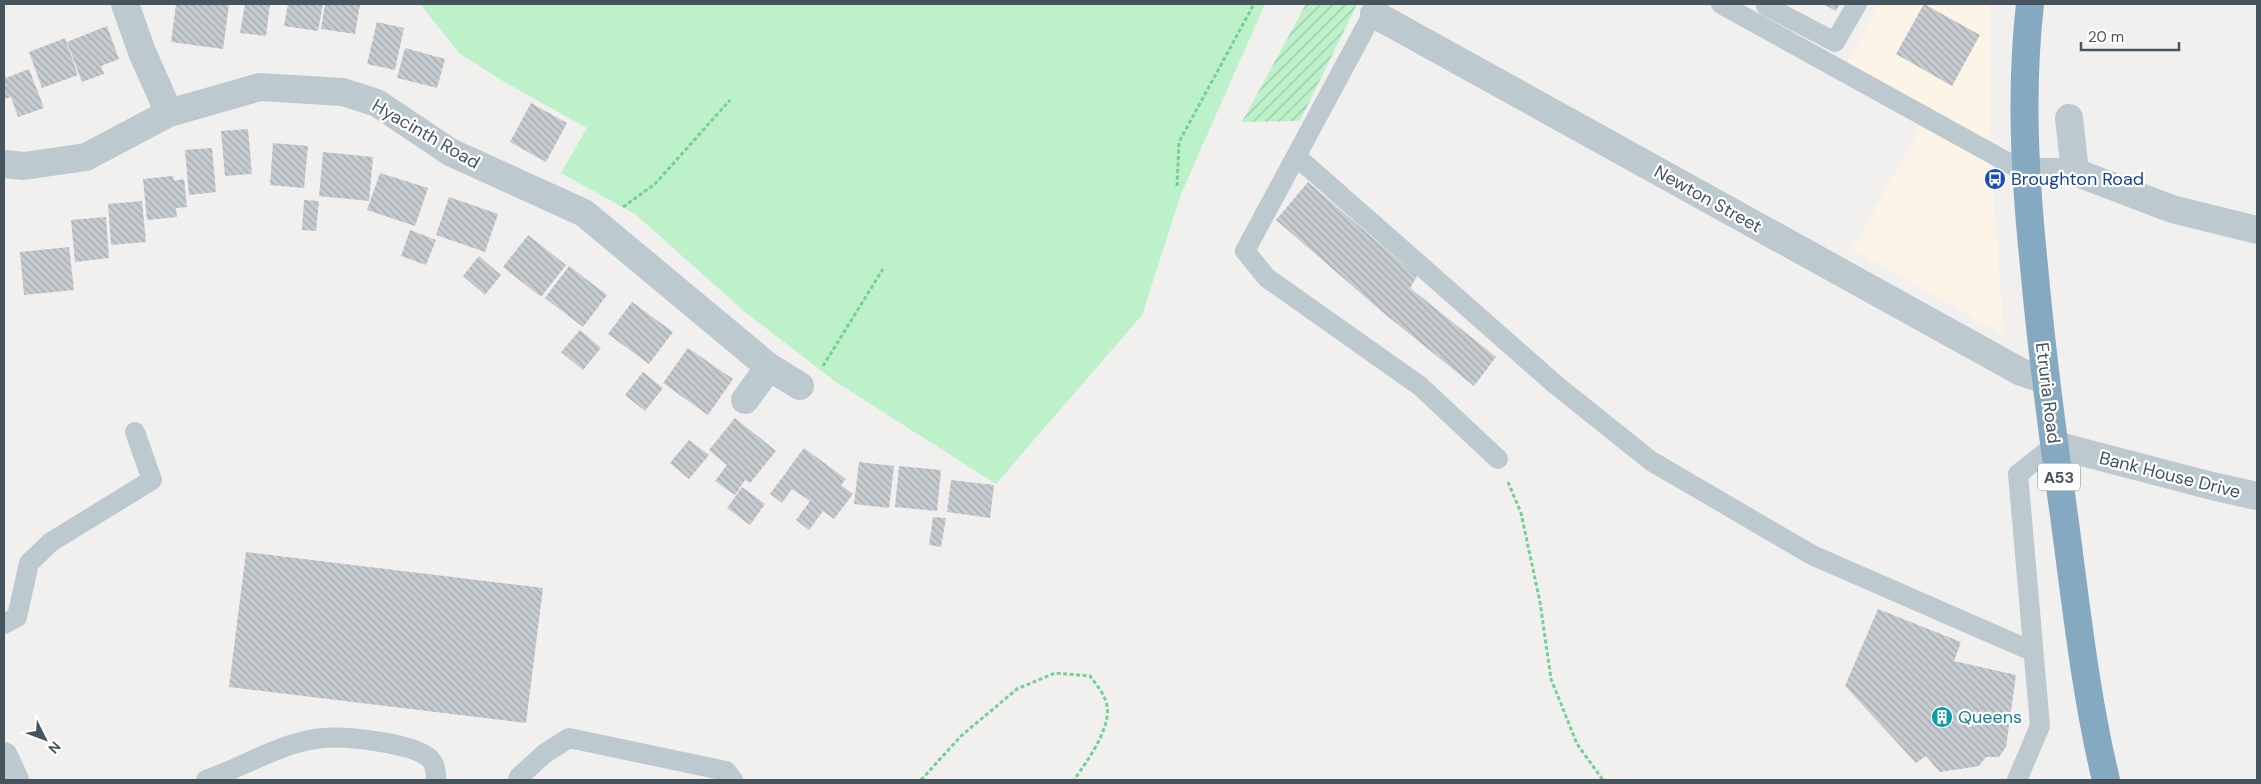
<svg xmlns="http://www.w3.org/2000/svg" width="2261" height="784" viewBox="0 0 2261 784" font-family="'DM Sans',sans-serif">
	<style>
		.commercial { fill: #fdf4e8 }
		.green { fill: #bcf1c9 }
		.garden { fill: url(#garden-furrows) }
		.building { fill: url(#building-back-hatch) }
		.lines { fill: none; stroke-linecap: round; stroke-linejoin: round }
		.path { stroke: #73d096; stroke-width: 3; stroke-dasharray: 4 2.5; stroke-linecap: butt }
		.lane { stroke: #bcc9cf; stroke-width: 20 }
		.street { stroke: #bcc9cf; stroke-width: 28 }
		.highway { stroke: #85a9c0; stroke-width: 28 }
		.labels { text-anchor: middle; stroke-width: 4.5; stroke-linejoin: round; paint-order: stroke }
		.shield { fill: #fff; stroke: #7e888e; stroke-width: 1 }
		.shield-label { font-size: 16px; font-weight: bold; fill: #46555d }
		.street-label { font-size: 18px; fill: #46555d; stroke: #fff }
		.transit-label { font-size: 18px; fill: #164399; stroke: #fff; text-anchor: start }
		.culture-label { font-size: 18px; fill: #0d838f; stroke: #fff; text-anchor: start }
	</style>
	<defs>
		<pattern id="garden-furrows" width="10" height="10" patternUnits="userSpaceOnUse" patternTransform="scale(1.25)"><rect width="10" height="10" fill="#bcf1c9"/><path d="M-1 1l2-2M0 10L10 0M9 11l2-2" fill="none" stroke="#9bc6a6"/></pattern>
		<pattern id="building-back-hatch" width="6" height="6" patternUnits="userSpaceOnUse" patternTransform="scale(1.25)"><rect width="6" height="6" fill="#c6cbcf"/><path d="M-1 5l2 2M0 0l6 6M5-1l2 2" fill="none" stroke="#a3a8ab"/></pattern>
	</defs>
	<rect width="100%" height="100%" fill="#f2efef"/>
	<g class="commercial">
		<polygon points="1879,4 1989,4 1991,146 1846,65"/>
		<polygon points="1921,127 1991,163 2004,335 1852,249"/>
	</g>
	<polygon class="green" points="420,4 1265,4 1181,194 1142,315 996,484 836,382 745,312 635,214 561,173 587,128 501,80 459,53"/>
	<polygon class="garden" points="1306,4 1357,4 1300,121 1242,122"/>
	<g class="building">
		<polygon points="176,4 229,5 223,49 171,42"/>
		<polygon points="245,4 270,4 266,36 240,33"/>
		<polygon points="288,4 323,4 318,31 284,26"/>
		<polygon points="325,4 360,4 355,34 321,29"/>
		<polygon points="1823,4 1840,4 1836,11"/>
		<polygon points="1924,4 1980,35 1952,86 1896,54"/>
		<polygon points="377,22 404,28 395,70 367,64"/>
		<polygon points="107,26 119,59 101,66 104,74 82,82 67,42"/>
		<polygon points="65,38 78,75 42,88 29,52"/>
		<polygon points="405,48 445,59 437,88 397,78"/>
		<polygon points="29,69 44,108 18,117 11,97 4,99 4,73 6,78"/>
		<polygon points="531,103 567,123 546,162 510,142"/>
		<polygon points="248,129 252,174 225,176 221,131"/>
		<polygon points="273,143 308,146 304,188 270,185"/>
		<polygon points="212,148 216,192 189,195 185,150"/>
		<polygon points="323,152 373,157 369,201 319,196"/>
		<polygon points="380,173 428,188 415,226 367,210"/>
		<polygon points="173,176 174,181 184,179 187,207 176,208 177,217 147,220 143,179"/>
		<polygon points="1308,182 1417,276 1410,288 1496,357 1474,386 1386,315 1276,220"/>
		<polygon points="449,197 498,214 485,252 436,235"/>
		<polygon points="304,200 319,201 316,231 302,230"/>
		<polygon points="142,201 146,242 111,245 108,204"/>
		<polygon points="106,217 109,258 75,262 71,220"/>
		<polygon points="410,230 436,240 426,265 401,256"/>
		<polygon points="528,235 566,265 541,297 503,267"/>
		<polygon points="69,247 74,290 24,295 20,252"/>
		<polygon points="479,256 501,275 485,295 463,276"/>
		<polygon points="569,266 607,295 583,327 545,298"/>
		<polygon points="632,302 673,332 649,364 608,334"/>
		<polygon points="580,330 601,348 583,370 561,352"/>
		<polygon points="688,348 733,379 708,415 663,383"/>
		<polygon points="643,372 663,388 645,411 625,395"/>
		<polygon points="735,418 776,451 750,483 745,480 735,495 715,481 727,465 709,450"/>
		<polygon points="689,440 709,455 689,479 670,463"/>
		<polygon points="804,448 846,479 841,485 853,494 834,519 823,511 809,530 796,520 810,501 792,489 782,503 770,494"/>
		<polygon points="859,462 894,466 889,508 854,504"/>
		<polygon points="899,466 941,470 937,511 895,507"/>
		<polygon points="951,480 994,485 990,518 947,512"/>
		<polygon points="742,487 765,504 750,525 727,508"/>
		<polygon points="933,517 946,518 941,547 929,545"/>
		<polygon points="246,552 543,588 526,723 229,687"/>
		<polygon points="1878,609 1961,642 1954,661 2016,675 2006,747 1999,757 1986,757 1979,766 1940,772 1926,756 1916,763 1845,686"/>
	</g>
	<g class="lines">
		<g class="path">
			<polyline points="1177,186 1179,142 1254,4"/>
			<polyline points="623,207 655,184 730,100"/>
			<polyline points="823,366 883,269"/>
			<polyline points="1508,482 1521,513 1540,602 1551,679 1577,744 1603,780"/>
			<path d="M921,780l40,-44 56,-47 38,-16 35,3c5,7 12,15 15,23 11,24 -18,62 -31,81"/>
		</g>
		<g class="lane">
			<polyline points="1378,4 1245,251 1267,278 1420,386 1498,459"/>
			<polyline points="1721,4 2025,172"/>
			<polyline points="1766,6 1835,42 1857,4"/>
			<polyline points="1297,157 1556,385 1651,461 1812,555 2032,651"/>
			<polyline points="4,624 17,617 29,563 51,542 152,480 135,432"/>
			<path d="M206,780c28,-10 55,-25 84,-35 10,-3 23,-6 33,-7 23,-2 92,5 107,21 6,6 6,14 6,21"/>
			<polyline points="518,780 519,777 544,754 569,738 726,771 733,780"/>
			<polyline points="2017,780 2040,726 2018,474 2055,445"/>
		</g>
		<g class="street">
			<polyline points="125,4 142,52 169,113"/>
			<polyline points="1374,14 2021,372 2045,380"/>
			<polyline points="2069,118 2075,172 2172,209 2257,230"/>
			<polyline points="4,164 24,166 86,157 169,113 260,87 343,92 377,103 450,152 584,213 769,367 800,386"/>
			<polyline points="2025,172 2075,172"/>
			<polyline points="745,400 769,367"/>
			<polyline points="2055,445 2212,486 2257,496"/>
			<polyline points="4,756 15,780"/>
		</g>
		<path class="highway" d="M2030,4c-10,88 -5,174 4,262 7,79 17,157 28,235 13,93 22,188 44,279"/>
	</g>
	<defs>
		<g id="bus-disc" transform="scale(1.125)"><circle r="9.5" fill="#1a4fb4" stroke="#fff"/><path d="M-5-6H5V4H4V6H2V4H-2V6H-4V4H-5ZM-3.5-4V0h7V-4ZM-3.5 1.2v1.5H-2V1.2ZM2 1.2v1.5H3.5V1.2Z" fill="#fff"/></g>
		<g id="building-disc" transform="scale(1.125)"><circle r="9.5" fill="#0f9aa8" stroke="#fff"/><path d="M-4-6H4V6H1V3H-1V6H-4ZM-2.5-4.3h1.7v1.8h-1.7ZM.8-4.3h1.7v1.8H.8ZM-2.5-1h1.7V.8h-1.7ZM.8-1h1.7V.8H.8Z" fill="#fff"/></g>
	</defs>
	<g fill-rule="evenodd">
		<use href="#bus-disc" x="1995" y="179"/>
		<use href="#building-disc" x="1942" y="717"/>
	</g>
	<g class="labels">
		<rect class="shield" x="2038" y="463.5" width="42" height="27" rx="4"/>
		<g class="shield-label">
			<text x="2059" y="483">A53</text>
		</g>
		<g class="street-label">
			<text transform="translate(426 134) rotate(30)" y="6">Hyacinth Road</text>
			<text transform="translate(1708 199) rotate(29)" y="6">Newton Street</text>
			<text transform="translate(2048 393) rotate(83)" y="6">Etruria Road</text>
			<text transform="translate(2170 475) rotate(14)" y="6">Bank House Drive</text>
		</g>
		<g class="transit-label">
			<text x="2011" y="185">Broughton Road</text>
		</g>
		<g class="culture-label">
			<text x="1958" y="723">Queens</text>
		</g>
	</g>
	<rect width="2261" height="784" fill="none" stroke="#46555d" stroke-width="10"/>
	<g transform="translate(45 739) rotate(132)" stroke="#ffffff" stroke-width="4" paint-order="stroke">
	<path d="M0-4L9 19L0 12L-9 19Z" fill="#46555d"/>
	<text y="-8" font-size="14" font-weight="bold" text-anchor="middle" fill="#46555d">N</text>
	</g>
	<path d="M2081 42v8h98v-8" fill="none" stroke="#46555d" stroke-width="2.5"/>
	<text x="2088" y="42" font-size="15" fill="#46555d" stroke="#ffffff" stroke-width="4" paint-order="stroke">20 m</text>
</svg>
